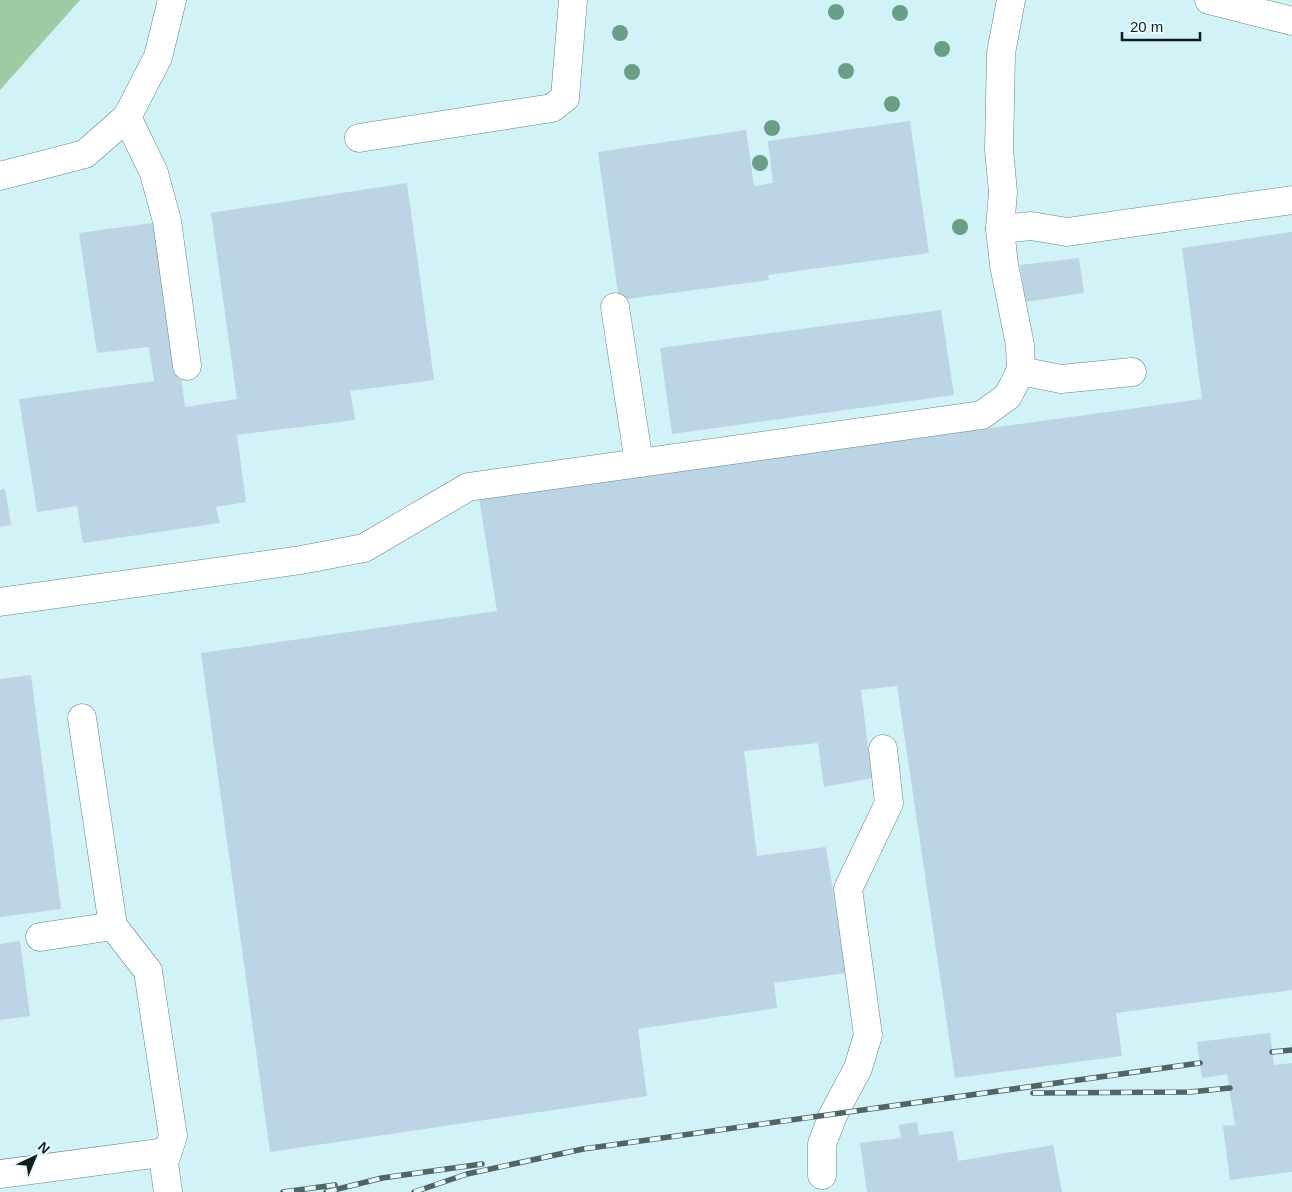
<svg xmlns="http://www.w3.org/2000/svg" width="1292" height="1192" viewBox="0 0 1292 1192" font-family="Arial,sans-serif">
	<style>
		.green { fill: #9ccba4 }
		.building { fill: #bbd5e4 }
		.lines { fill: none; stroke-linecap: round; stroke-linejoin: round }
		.minor-casing { stroke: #668588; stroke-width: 29 }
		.minor { stroke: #fff; stroke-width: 28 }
		.rail-casing { stroke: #516466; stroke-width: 5.5 }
		.rail { stroke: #e8fcfe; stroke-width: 4; stroke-dasharray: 11; stroke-linecap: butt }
		.tree { fill: #689f86 }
	</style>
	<rect width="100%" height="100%" fill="#d1f2f6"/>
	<polygon class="green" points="0,0 80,0 0,90"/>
	<g class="building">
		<polygon points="910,121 929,253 768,275 769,280 619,300 598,152 746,130 754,186 773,183 768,141"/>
		<polygon points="407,183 434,380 350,391 355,420 237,435 246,502 216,507 220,523 83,543 77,506 37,512 19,399 154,381 149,347 97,353 79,233 160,222 185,407 237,399 211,213"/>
		<polygon points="1292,232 1292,990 1116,1013 1122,1056 955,1078 897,686 861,690 872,778 824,787 818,743 744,751 757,856 826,847 846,973 774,983 777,1008 638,1029 647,1096 270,1152 201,653 497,611 479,498 1202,399 1182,248"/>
		<polygon points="1079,258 1084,293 1025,302 1020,265"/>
		<polygon points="941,310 954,395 672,434 660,348"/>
		<polygon points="5,489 11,525 0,527 0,490"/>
		<polygon points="31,675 61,909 0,917 0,679"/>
		<polygon points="20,941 30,1016 0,1020 0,944"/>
		<polygon points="1270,1033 1274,1065 1292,1063 1292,1172 1230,1180 1223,1126 1235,1125 1227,1074 1202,1078 1197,1042"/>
		<polygon points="917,1122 919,1135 953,1131 958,1161 1053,1145 1062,1192 867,1192 860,1143 901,1138 899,1125"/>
	</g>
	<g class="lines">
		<g class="minor-casing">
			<g id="minor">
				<polyline points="1209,0 1292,21"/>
				<polyline points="127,117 154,173 167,221 187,366"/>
				<polyline points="359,138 552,108 565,98 573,0"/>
				<polyline points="0,176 85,154 127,117 158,57 172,0"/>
				<polyline points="1000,229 1031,226 1067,232 1292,200"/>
				<polyline points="615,307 639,463"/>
				<polyline points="1020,371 1061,379 1132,372"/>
				<polyline points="0,602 301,560 364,548 468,487 982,415 1008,396 1021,370 1020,345 1004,265 1000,229 1003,192 999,150 1001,53 1011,0"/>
				<polyline points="82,718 113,926 148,971 173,1136 164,1163 168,1192"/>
				<polyline points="40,937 113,926"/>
				<polyline points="0,1174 167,1152"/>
				<polyline points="822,1175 822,1144 833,1115 858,1068 868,1035 848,889 889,803 883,749"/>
			</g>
		</g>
		<use href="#minor" class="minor"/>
		<g class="rail-casing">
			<g id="rail">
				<polyline points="1272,1052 1292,1050"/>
				<polyline points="1033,1093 1190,1092 1230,1088"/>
				<polyline points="283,1192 335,1185"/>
				<polyline points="326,1192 382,1178 482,1164"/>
				<polyline points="414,1192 467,1174 583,1149 1200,1063"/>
			</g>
		</g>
		<use href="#rail" class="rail"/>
	</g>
	<g class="tree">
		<circle cx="836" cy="12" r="8"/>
		<circle cx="900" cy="13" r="8"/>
		<circle cx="620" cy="33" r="8"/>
		<circle cx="942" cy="49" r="8"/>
		<circle cx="846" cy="71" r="8"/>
		<circle cx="632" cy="72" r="8"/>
		<circle cx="892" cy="104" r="8"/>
		<circle cx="772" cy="128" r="8"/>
		<circle cx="760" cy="163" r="8"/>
		<circle cx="960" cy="227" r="8"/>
	</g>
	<g transform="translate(35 1157) rotate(44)" stroke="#e8fcfe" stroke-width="4" paint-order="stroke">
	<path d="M0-4L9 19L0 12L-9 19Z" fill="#121e1f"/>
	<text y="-8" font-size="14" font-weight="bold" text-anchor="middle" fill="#121e1f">N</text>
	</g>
	<path d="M1122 32v8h78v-8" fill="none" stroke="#121e1f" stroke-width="2.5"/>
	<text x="1130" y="32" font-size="15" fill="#121e1f" stroke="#e8fcfe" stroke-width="4" paint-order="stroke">20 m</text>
</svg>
